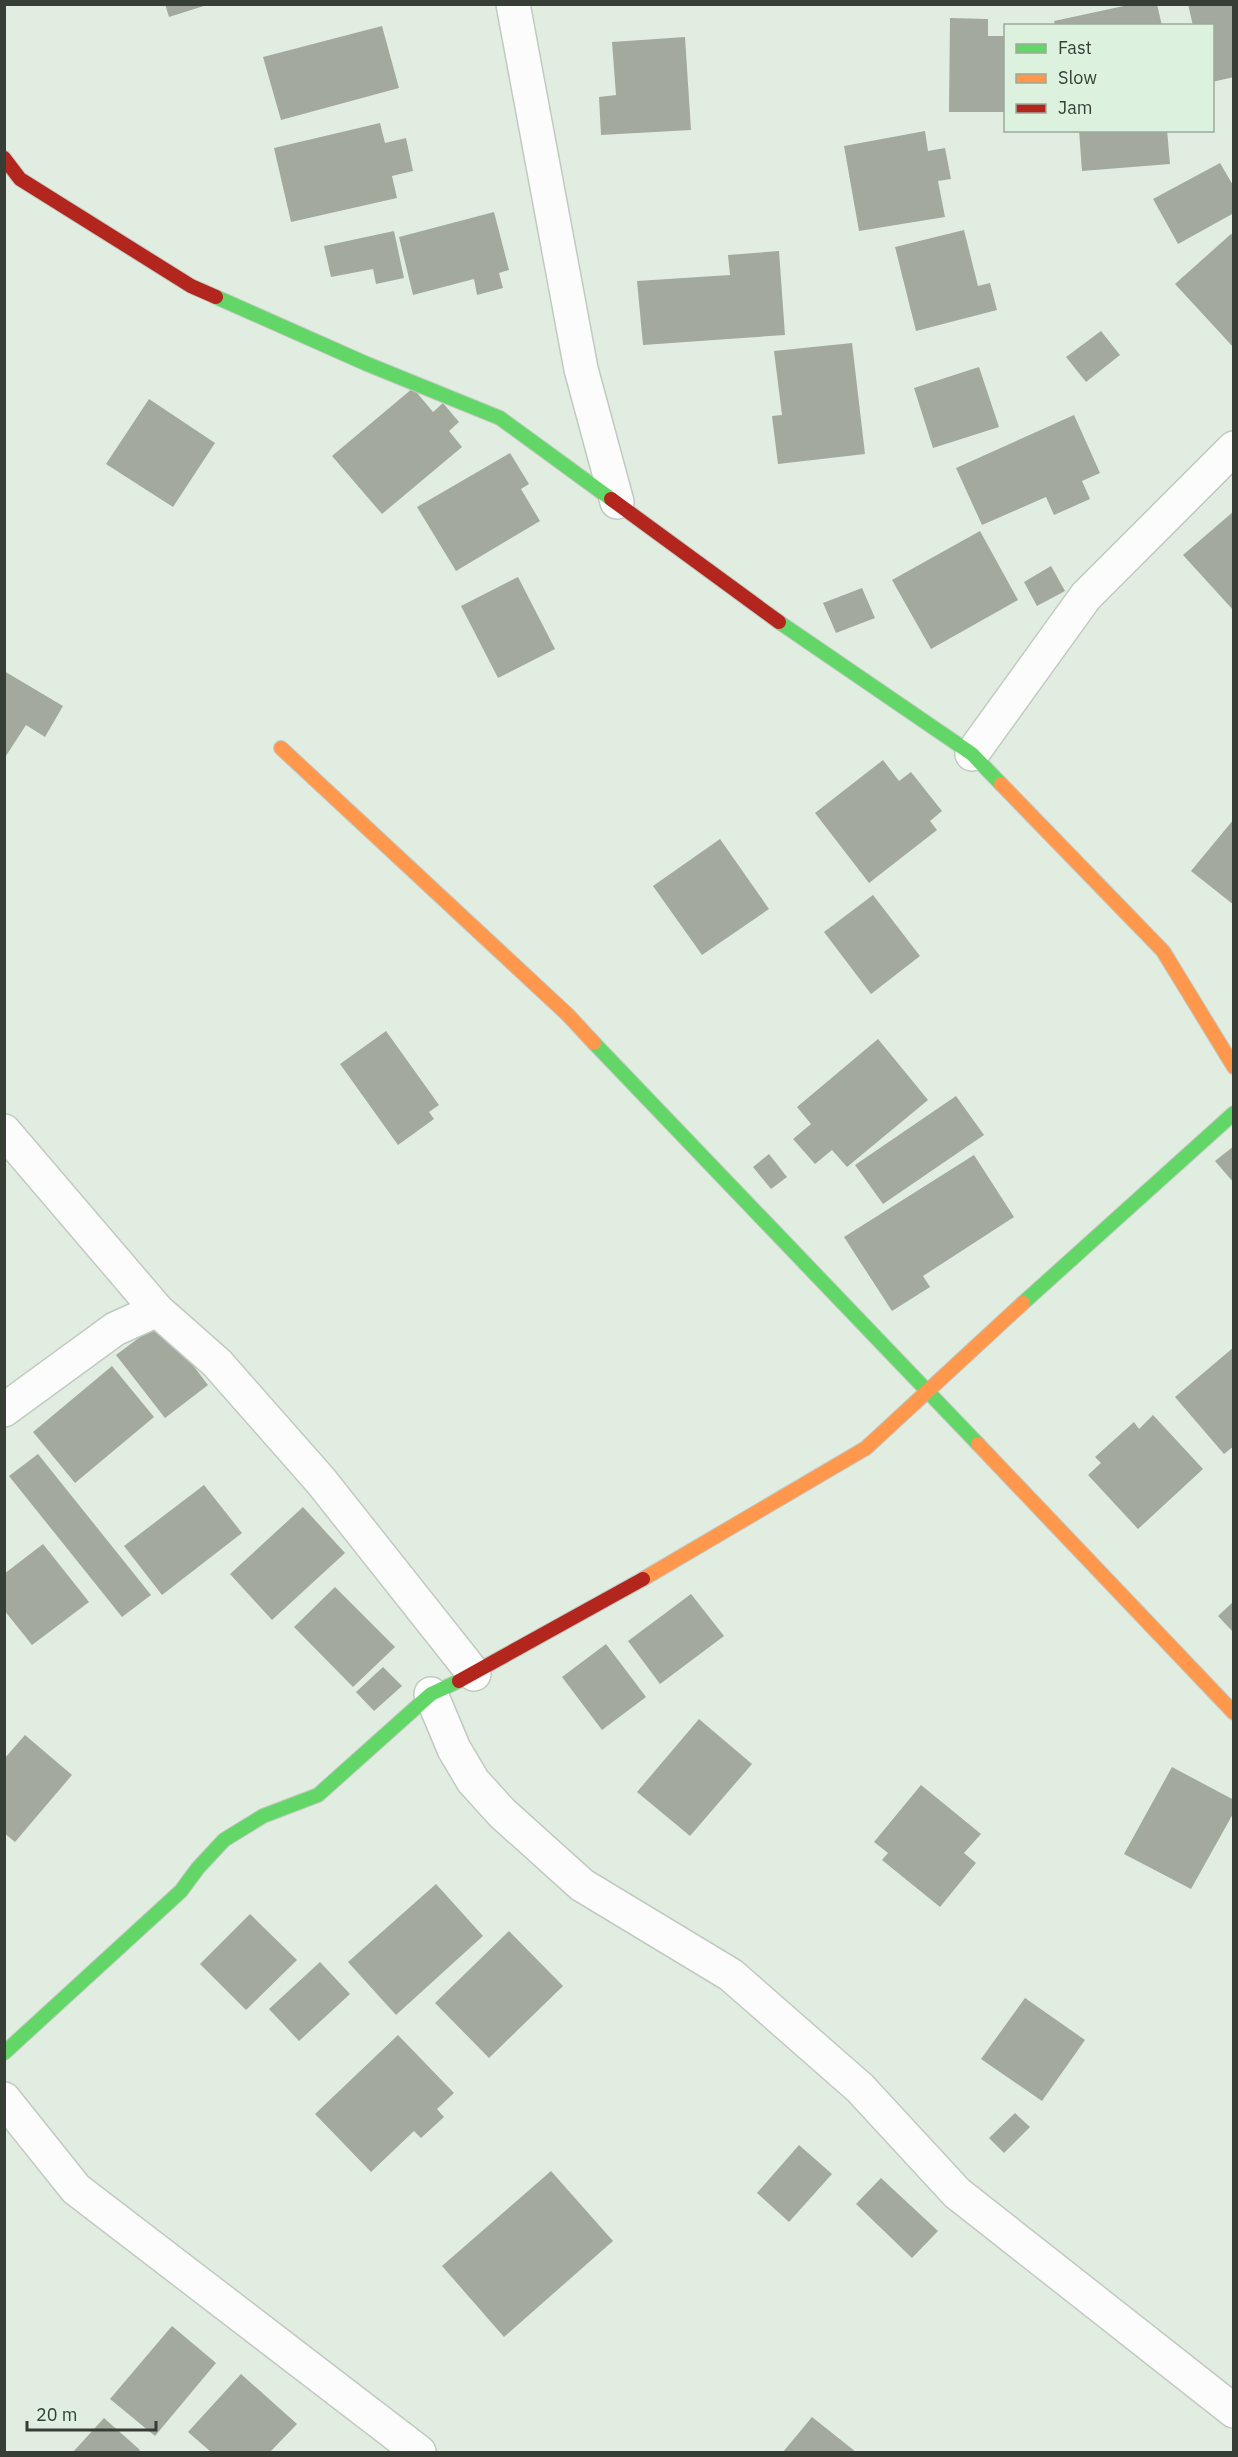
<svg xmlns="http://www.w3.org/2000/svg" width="1238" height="2457" viewBox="0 0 1238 2457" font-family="'IBM Plex Sans',sans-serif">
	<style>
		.building { fill: #a3a99d }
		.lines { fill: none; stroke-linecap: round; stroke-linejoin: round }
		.street-casing { stroke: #c1cac1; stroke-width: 36 }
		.fast-casing { stroke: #c1cac1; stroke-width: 16 }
		.slow-casing { stroke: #c1cac1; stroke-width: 16 }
		.jam-casing { stroke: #c1cac1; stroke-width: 16 }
		.street { stroke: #fbfcfb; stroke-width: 33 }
		.fast { stroke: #63d668; stroke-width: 14 }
		.slow { stroke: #ff974d; stroke-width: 14 }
		.jam { stroke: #b3261e; stroke-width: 14 }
	</style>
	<rect width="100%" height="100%" fill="#e2ede2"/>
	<g class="building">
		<polygon points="165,4 207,4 207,5 169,17"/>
		<polygon points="1133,4 1157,4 1162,26 1055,26 1054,21"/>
		<polygon points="1188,4 1234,4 1234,77 1212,82 1212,26 1193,26"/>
		<polygon points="950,18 988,19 988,36 1006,36 1006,112 949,112"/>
		<polygon points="382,26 399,88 281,120 263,57"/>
		<polygon points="685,37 691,130 601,135 599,97 616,95 612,42"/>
		<polygon points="380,123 385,143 406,138 413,171 392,176 397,198 291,222 274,148"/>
		<polygon points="1079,130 1167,130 1170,164 1082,171"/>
		<polygon points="925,131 928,151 945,148 951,179 938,181 945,217 859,231 844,146"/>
		<polygon points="1220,163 1234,187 1234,213 1178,244 1153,199"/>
		<polygon points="494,212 509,270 499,273 503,288 477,295 474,279 413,295 399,237"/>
		<polygon points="964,230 978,286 990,283 997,310 916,331 895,247"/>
		<polygon points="394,231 404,278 376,284 373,269 331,277 324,246"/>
		<polygon points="1231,234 1234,236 1234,348 1175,284"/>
		<polygon points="779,251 785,335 643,345 637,281 730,275 728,255"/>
		<polygon points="1101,331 1120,355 1086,382 1066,357"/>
		<polygon points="852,343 865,454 778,464 772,416 782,415 774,351"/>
		<polygon points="979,367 999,427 933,448 914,388"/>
		<polygon points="413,388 433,412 443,403 459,422 449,431 462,447 382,514 332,456"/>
		<polygon points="149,399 215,443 173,507 106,464"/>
		<polygon points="1074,415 1100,473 1082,481 1090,499 1054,515 1046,497 982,525 956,468"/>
		<polygon points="510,453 529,484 521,489 540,521 456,571 417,507"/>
		<polygon points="1234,511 1234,611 1183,555"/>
		<polygon points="980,531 1018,600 931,649 892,580"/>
		<polygon points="1051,566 1065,591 1037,606 1024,582"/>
		<polygon points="518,577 555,649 498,678 461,606"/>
		<polygon points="862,588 875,618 836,633 823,603"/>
		<polygon points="4,671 63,706 45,737 26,725 4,759"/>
		<polygon points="883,760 899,781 911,772 942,811 930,821 937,830 869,883 815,813"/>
		<polygon points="1234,819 1234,905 1191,871"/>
		<polygon points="720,839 769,909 702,955 653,886"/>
		<polygon points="873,895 920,956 871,994 824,932"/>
		<polygon points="386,1031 439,1105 429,1112 434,1119 398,1145 340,1064"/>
		<polygon points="878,1039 928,1100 847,1167 832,1150 815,1164 793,1139 811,1124 797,1107"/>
		<polygon points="956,1096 984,1135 883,1204 855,1165"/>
		<polygon points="1234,1146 1234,1183 1215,1161"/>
		<polygon points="769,1154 787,1177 771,1189 753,1167"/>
		<polygon points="974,1155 1014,1217 923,1276 930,1287 892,1311 844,1237"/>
		<polygon points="160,1322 208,1385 165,1418 116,1355"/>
		<polygon points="1234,1347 1234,1446 1224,1454 1175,1397"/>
		<polygon points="112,1366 154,1417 75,1483 33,1432"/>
		<polygon points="1153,1415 1203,1469 1138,1529 1088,1475 1101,1463 1095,1457 1134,1422 1139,1429"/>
		<polygon points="38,1454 151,1595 122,1617 9,1476"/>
		<polygon points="204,1485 242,1533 162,1595 124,1546"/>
		<polygon points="303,1507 345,1553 272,1620 230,1574"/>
		<polygon points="43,1544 89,1602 32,1645 4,1610 4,1574"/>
		<polygon points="335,1587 395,1647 353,1687 294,1627"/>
		<polygon points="691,1594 724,1636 660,1684 628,1641"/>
		<polygon points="1234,1601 1234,1633 1218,1616"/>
		<polygon points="606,1644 646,1697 602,1730 562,1677"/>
		<polygon points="383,1667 402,1686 374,1711 356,1692"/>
		<polygon points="699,1719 752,1764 690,1836 637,1792"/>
		<polygon points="25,1735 72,1775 15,1842 4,1833 4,1759"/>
		<polygon points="1172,1767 1234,1800 1234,1812 1191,1889 1124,1854"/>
		<polygon points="921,1785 981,1834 964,1853 976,1863 940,1907 882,1860 888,1853 874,1842"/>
		<polygon points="436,1884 483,1936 396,2015 348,1962"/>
		<polygon points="250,1914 297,1960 246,2010 200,1964"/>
		<polygon points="509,1931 563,1986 489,2058 435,2003"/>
		<polygon points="320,1962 350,1994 299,2041 269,2009"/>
		<polygon points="1025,1998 1085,2040 1042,2101 981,2059"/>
		<polygon points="398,2035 454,2093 437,2109 444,2117 421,2138 414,2131 371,2172 315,2114"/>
		<polygon points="1015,2113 1030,2127 1004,2153 989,2138"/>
		<polygon points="799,2145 832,2174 789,2222 757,2193"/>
		<polygon points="551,2171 613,2241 504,2337 442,2266"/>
		<polygon points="881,2178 938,2231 912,2258 856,2204"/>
		<polygon points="172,2326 216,2363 155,2436 110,2399"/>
		<polygon points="241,2374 297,2424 270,2452 211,2452 188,2432"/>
		<polygon points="812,2417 856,2452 783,2452"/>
		<polygon points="104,2418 140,2450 138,2452 73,2452"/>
	</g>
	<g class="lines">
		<g class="street-casing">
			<g id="street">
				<polyline points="513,4 581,369 617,502"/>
				<polyline points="972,754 1086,596 1234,448"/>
				<polyline points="4,1131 157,1310"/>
				<polyline points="4,1410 115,1329 157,1310 217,1363 321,1481 474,1674"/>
				<polyline points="431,1694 454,1749 473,1781 502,1813 582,1885 731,1975 860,2088 957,2193 1234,2411"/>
				<polyline points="4,2099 76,2189 419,2452"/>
			</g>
		</g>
		<g class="fast-casing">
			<g id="fast">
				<polyline points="216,297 367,364 500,418 611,499"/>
				<polyline points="779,622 972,754 1001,784"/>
				<polyline points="594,1043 978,1444"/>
				<polyline points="1023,1303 1234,1113"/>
				<polyline points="4,2053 181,1891 198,1868 224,1840 263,1816 318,1795 431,1694 459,1681"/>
			</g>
		</g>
		<g class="slow-casing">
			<g id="slow">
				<polyline points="281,748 568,1015 594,1043"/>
				<polyline points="1001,784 1163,951 1234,1067"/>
				<polyline points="978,1444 1234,1713"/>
				<polyline points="643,1579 866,1448 1023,1303"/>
			</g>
		</g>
		<g class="jam-casing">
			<g id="jam">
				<polyline points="4,158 20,179 191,286 216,297"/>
				<polyline points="611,499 779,622"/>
				<polyline points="459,1681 643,1579"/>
			</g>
		</g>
		<use href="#street" class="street"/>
		<use href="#fast" class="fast"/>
		<use href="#slow" class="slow"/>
		<use href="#jam" class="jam"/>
	</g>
	<rect width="1238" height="2457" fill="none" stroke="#363e36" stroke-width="12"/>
	<rect x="1004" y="24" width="210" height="108" fill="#ddf2de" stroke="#9aaa9b" stroke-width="1.5"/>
	<rect x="1016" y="44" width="30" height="9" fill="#63d668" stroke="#9aaa9b" stroke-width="1.5"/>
	<text x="1058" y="54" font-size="18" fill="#363e36">Fast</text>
	<rect x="1016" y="74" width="30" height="9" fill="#ff974d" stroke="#9aaa9b" stroke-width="1.5"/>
	<text x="1058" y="84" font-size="18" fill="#363e36">Slow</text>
	<rect x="1016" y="104" width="30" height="9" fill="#b3261e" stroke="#9aaa9b" stroke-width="1.5"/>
	<text x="1058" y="114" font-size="18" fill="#363e36">Jam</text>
	<path d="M27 2421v9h129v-9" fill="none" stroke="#363e36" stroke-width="3"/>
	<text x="36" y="2421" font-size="18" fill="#363e36" stroke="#ddf2de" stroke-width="4.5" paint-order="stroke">20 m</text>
</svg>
